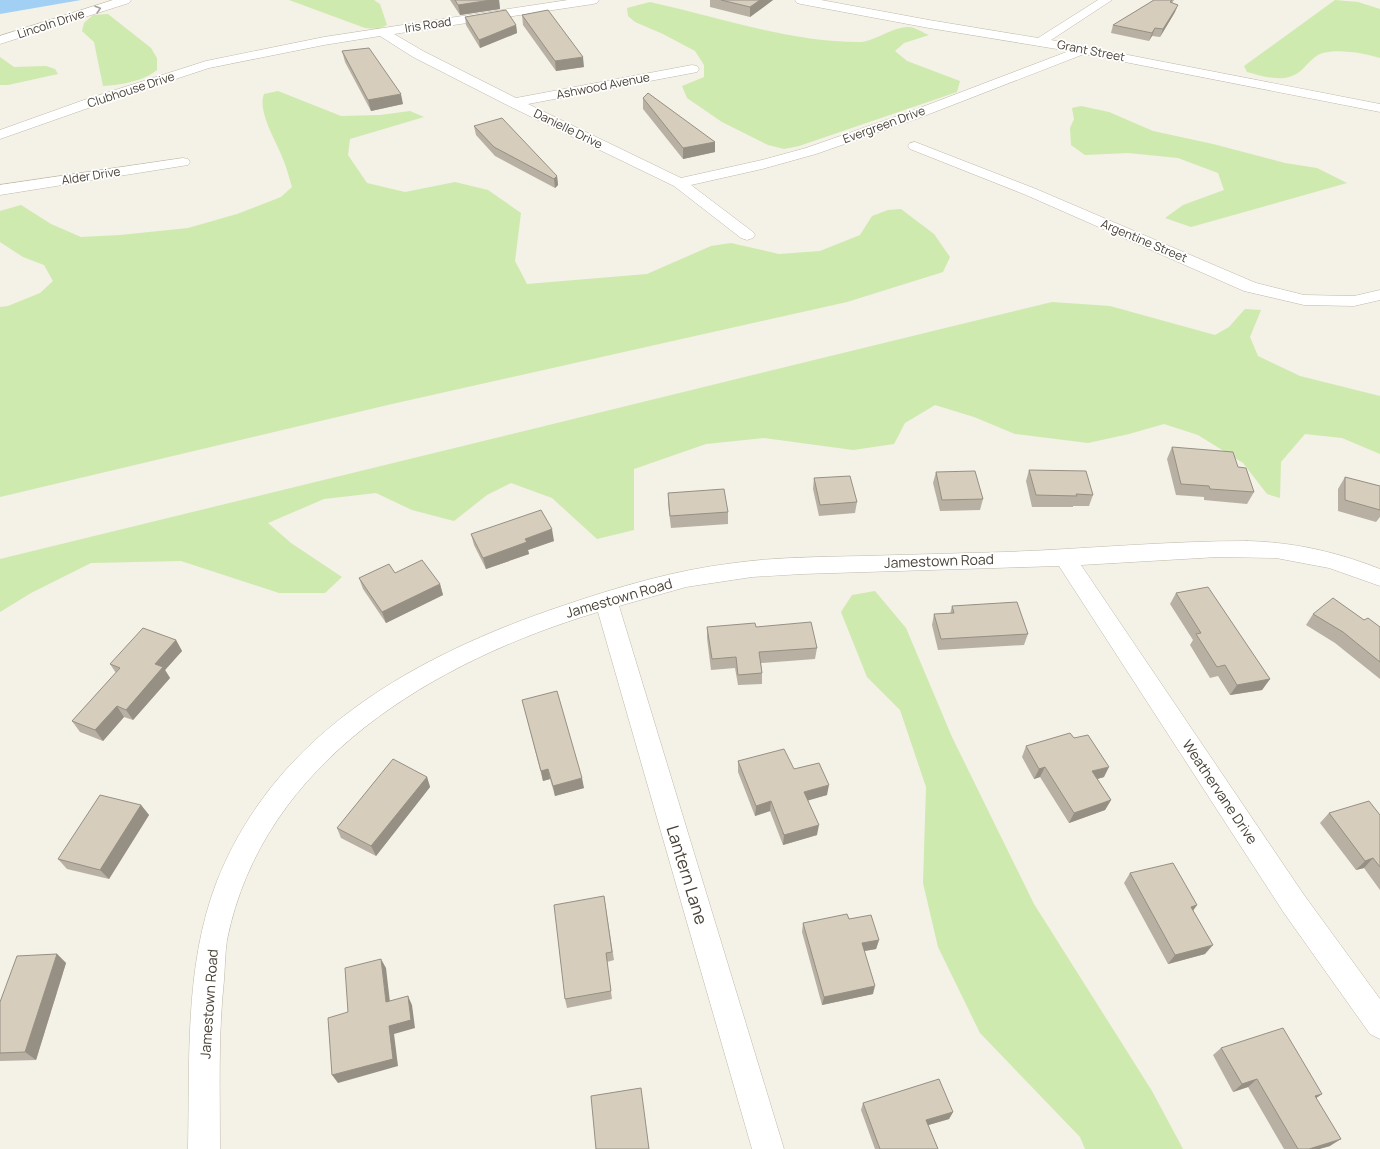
<svg xmlns="http://www.w3.org/2000/svg" width="1380" height="1149" viewBox="0 0 1380 1149" font-family="Manrope,sans-serif">
	<style>
		.green { fill: #ceeaae }
		.water { fill: #a1d0f4 }
		.lines { fill: none; stroke-linecap: round; stroke-linejoin: round }
		.minor-casing { stroke: #c0b9a9; stroke-width: 1 }
		.minor { fill: #fff; fill-rule: evenodd }
		.wall { fill: #b8b0a2 }
		.shaded-wall { fill: #969084 }
		.building { fill: #d6cdbc; stroke: #969084 }
		.oneway { stroke: #a4a09a }
		.labels { text-anchor: middle; stroke-width: 3.5; stroke-linejoin: round; paint-order: stroke }
		.far-street-label { font-size: 12px; fill: #484136; stroke: #fff }
		.street-label { font-size: 14px; fill: #484136; stroke: #fff }
		.near-street-label { font-size: 17px; fill: #484136; stroke: #fff }
	</style>
	<rect width="100%" height="100%" fill="#f4f1e7"/>
	<g class="green">
		<polygon points="289,0 374,0 380,4 387,25 378,29 365,28"/>
		<path d="M1335,0l23,2 22,7v49c-15,-5 -52,-12 -65,-1 -10,8 -14,17 -26,20 -13,4 -30,-2 -42,-5l-3,-6z"/>
		<path d="M650,2c70,15 137,40 209,40 15,0 35,-16 50,-15 6,0 14,6 20,8l-25,8 -9,8 12,10 53,20 -3,11 -158,54 -15,3 -16,-4 -46,-23 -35,-24 -5,-12 22,-9v-12l-9,-14 -32,-17 -28,-12 -7,-6 -1,-8z"/>
		<path d="M108,14l43,34 6,10v12c-13,11 -37,15 -54,16l-9,-44 -12,-11 2,-8 9,-8z"/>
		<polygon points="0,57 14,67 46,66 55,69 58,74 8,85 0,85"/>
		<path d="M278,91l63,25 39,-1 30,-4 14,6 -74,22 -2,16 19,28 38,9 50,-10 33,8 33,23 -6,48 12,23 120,-10 64,-28 20,-3 48,11 41,-3 40,-16 12,-19 16,-6 13,-1 33,25 16,23 -7,15 -96,30 -455,102 -392,93v-190l8,-1 32,-13 13,-12 -9,-16 -21,-8 -23,-15v-31l21,-6 30,19 30,13 39,-2 68,-7 49,-14 44,-17 11,-10c-3,-9 -5,-19 -9,-28 -6,-17 -26,-47 -19,-65z"/>
		<polygon points="1081,106 1109,112 1153,131 1213,144 1285,163 1317,168 1347,183 1191,227 1165,218 1183,205 1224,190 1218,173 1178,158 1128,153 1085,155 1071,145 1070,128 1074,119 1072,108"/>
		<polygon points="1052,302 1110,306 1215,335 1229,327 1245,309 1261,310 1250,337 1258,356 1300,376 1380,396 1380,454 1342,438 1305,434 1281,462 1280,498 1267,494 1243,463 1198,435 1164,424 1129,434 1088,443 1015,434 974,417 935,405 905,423 894,444 853,450 764,438 706,444 634,469 634,530 597,539 552,498 511,483 487,495 454,521 412,510 376,493 324,499 268,523 291,543 342,577 325,593 279,593 181,561 91,563 31,593 0,612 0,559"/>
		<polygon points="875,591 906,628 952,737 1034,904 1152,1091 1183,1149 1085,1149 1080,1137 980,1033 938,947 923,883 926,787 900,710 867,677 841,612 852,595"/>
	</g>
	<polygon class="water" points="0,0 81,0 0,14"/>
	<g class="lines">
		<g class="minor-casing">
			<g id="minor">
				<polygon points="113,0 131,0 129,3 0,44 0,36"/>
				<polygon points="568,0 599,0 597,3 593,4 394,34 423,51 516,98 692,65 697,66 699,69 697,72 692,73 528,104 681,178 762,160 806,148 909,112 1069,51 929,28 801,4 797,3 795,0 821,0 929,20 1038,38 1098,0 1112,0 1051,40 1380,104 1380,112 1084,54 919,118 816,154 762,169 691,185 753,232 755,235 753,238 747,240 741,238 674,186 509,106 413,57 380,36 324,45 209,68 94,106 0,139 0,130 84,100 206,61 324,37"/>
				<polygon points="915,142 1036,189 1256,283 1304,295 1354,296 1380,290 1380,300 1354,306 1304,305 1244,291 1026,195 910,149 908,146 910,143"/>
				<polygon points="183,158 188,159 190,162 188,165 0,195 0,185"/>
				<path d="M1247,541c46,1 90,11 133,28v17l-51,-18 -53,-10 -58,-1 -137,8 223,330 76,104v40l-10,-5 -86,-121 -225,-347 -257,8 -50,3 -66,10 -67,19 165,543h-32l-154,-537c-163,49 -335,149 -371,328 -2,13 -2,27 -3,40 -6,56 -4,113 -4,169h-32c2,-89 -4,-183 29,-268 59,-149 200,-226 345,-275 56,-19 113,-36 172,-43 43,-6 86,-6 128,-7 48,-1 95,-3 143,-4 81,-3 161,-11 242,-11z"/>
			</g>
		</g>
		<use href="#minor" class="minor"/>
	</g>
	<g class="wall">
		<polygon points="450,0 499,0 500,9 460,15"/>
		<polygon points="710,0 773,0 750,17 710,7"/>
		<polygon points="1154,0 1174,0 1172,3 1175,12 1160,37 1152,36 1149,41 1111,33 1113,25"/>
		<polygon points="522,15 584,67 556,71 523,25"/>
		<polygon points="465,17 516,25 517,33 480,48 466,25"/>
		<polygon points="342,51 403,104 371,111 345,62"/>
		<polygon points="643,98 715,142 715,152 683,159 643,109"/>
		<polygon points="474,126 557,176 558,185 555,188 495,156 476,135"/>
		<polygon points="1172,447 1238,467 1254,492 1247,504 1204,500 1204,497 1176,495 1167,459"/>
		<polygon points="1029,470 1093,495 1089,506 1073,506 1073,507 1032,507 1026,481"/>
		<polygon points="936,472 983,499 980,510 940,511 933,483"/>
		<polygon points="1345,477 1380,486 1380,517 1376,522 1338,511 1338,489"/>
		<polygon points="814,478 857,502 855,513 819,516 813,489"/>
		<polygon points="668,493 728,512 728,524 671,528 668,504"/>
		<polygon points="471,534 554,541 528,550 529,554 486,569 474,545"/>
		<polygon points="395,573 440,584 443,595 386,623 363,589 359,578"/>
		<polygon points="1176,593 1270,679 1262,690 1230,695 1218,676 1210,678 1190,645 1193,640 1170,604"/>
		<polygon points="952,606 1028,634 1024,645 938,650 932,625 934,614 950,614"/>
		<polygon points="1313,614 1364,620 1380,627 1380,679 1335,643 1306,625"/>
		<polygon points="707,627 756,627 817,648 815,659 761,663 762,673 762,684 738,685 735,668 711,670 707,638"/>
		<polygon points="176,640 182,651 165,670 170,678 133,720 124,717 103,741 80,732 72,721 116,673 110,664"/>
		<polygon points="522,700 584,788 555,796 550,779 543,781 525,711"/>
		<polygon points="1026,746 1104,777 1097,779 1111,800 1105,810 1069,823 1040,777 1034,779 1022,757"/>
		<polygon points="738,761 827,795 808,800 817,835 783,845 770,811 755,816 738,772"/>
		<polygon points="427,777 430,787 376,856 341,838 337,828"/>
		<polygon points="141,805 149,815 109,879 67,869 58,859"/>
		<polygon points="1329,813 1380,815 1380,890 1364,868 1356,870 1320,823"/>
		<polygon points="1130,873 1197,905 1193,910 1205,954 1168,964 1124,883"/>
		<polygon points="604,896 614,960 607,962 612,999 567,1008 565,999"/>
		<polygon points="849,919 879,940 876,949 864,951 873,994 822,1005 802,932 803,923"/>
		<polygon points="57,954 66,963 36,1060 0,1061 0,1002"/>
		<polygon points="1221,1048 1322,1094 1316,1098 1330,1146 1319,1149 1284,1149 1248,1087 1233,1092 1213,1055"/>
		<polygon points="863,1103 953,1112 949,1119 928,1125 938,1149 875,1149 861,1110"/>
	</g>
	<g class="shaded-wall">
		<polygon points="491,0 499,0 500,9 460,15 458,5"/>
		<polygon points="760,0 773,0 750,17 750,7"/>
		<polygon points="1178,5 1175,12 1160,37 1163,29"/>
		<polygon points="516,25 517,33 480,48 479,40"/>
		<polygon points="1155,28 1152,36 1149,41 1152,33"/>
		<polygon points="583,57 584,67 556,71 555,61"/>
		<polygon points="401,94 403,104 371,111 368,100"/>
		<polygon points="715,142 715,152 683,159 683,148"/>
		<polygon points="557,176 558,185 555,188 554,179"/>
		<polygon points="552,529 554,541 528,550 529,554 486,569 483,558 525,539"/>
		<polygon points="440,584 443,595 386,623 382,612"/>
		<polygon points="176,640 182,651 165,670 170,678 133,720 126,710 155,664"/>
		<polygon points="1270,679 1262,690 1230,695 1237,685"/>
		<polygon points="117,706 124,717 103,741 95,730"/>
		<polygon points="1045,767 1040,777 1034,779 1039,769"/>
		<polygon points="1109,767 1104,777 1087,782 1092,771"/>
		<polygon points="548,769 550,779 543,781 541,771"/>
		<polygon points="427,777 430,787 376,856 371,846"/>
		<polygon points="582,778 584,788 555,796 553,786"/>
		<polygon points="829,785 827,795 803,802 804,792"/>
		<polygon points="1111,800 1105,810 1069,823 1074,813"/>
		<polygon points="771,801 770,811 755,816 756,806"/>
		<polygon points="141,805 149,815 109,879 100,870"/>
		<polygon points="819,825 817,835 783,845 784,835"/>
		<polygon points="1373,858 1364,868 1356,870 1365,861"/>
		<polygon points="1197,905 1190,915 1191,907"/>
		<polygon points="879,940 876,949 859,952 862,943"/>
		<polygon points="1213,945 1205,954 1168,964 1175,955"/>
		<polygon points="57,954 66,963 36,1060 25,1052"/>
		<polygon points="381,959 386,968 391,1011 386,1002"/>
		<polygon points="875,986 873,994 822,1005 824,997"/>
		<polygon points="408,996 412,1005 415,1028 394,1034 398,1066 338,1083 332,1075 389,1026"/>
		<polygon points="1257,1079 1248,1087 1233,1092 1242,1084"/>
		<polygon points="1322,1094 1312,1101 1315,1096"/>
		<polygon points="953,1112 949,1119 922,1127 926,1120"/>
		<polygon points="1341,1139 1330,1146 1319,1149 1309,1149"/>
	</g>
	<g class="building">
		<polygon points="455,0 491,0 458,5"/>
		<polygon points="721,0 760,0 750,7"/>
		<polygon points="1154,0 1172,0 1170,2 1178,5 1163,29 1155,28 1152,33 1113,25"/>
		<polygon points="506,10 516,25 479,40 465,17"/>
		<polygon points="548,10 583,57 555,61 522,15"/>
		<polygon points="369,48 401,94 368,100 342,51"/>
		<polygon points="648,93 715,142 683,148 643,98"/>
		<polygon points="502,118 557,176 554,179 494,147 474,126"/>
		<polygon points="1172,447 1233,452 1238,467 1246,468 1254,492 1210,489 1209,486 1181,484"/>
		<polygon points="1029,470 1086,471 1093,495 1076,494 1077,496 1036,495"/>
		<polygon points="975,471 983,499 942,500 936,472"/>
		<polygon points="850,476 857,502 820,505 814,478"/>
		<polygon points="1345,477 1380,486 1380,510 1345,500"/>
		<polygon points="724,489 728,512 670,516 668,493"/>
		<polygon points="541,510 552,529 525,539 527,542 483,558 471,534"/>
		<polygon points="422,560 440,584 382,612 359,578 389,564 395,573"/>
		<polygon points="1208,587 1270,679 1237,685 1225,665 1217,667 1196,634 1201,633 1176,593"/>
		<polygon points="1333,598 1364,620 1368,618 1380,627 1380,662 1343,632 1313,614"/>
		<polygon points="1017,602 1028,634 941,639 934,614 954,613 952,606"/>
		<polygon points="811,622 817,648 759,652 762,673 738,675 736,657 712,659 707,627 755,623 756,627"/>
		<polygon points="143,628 176,640 155,664 163,667 126,710 117,706 95,730 72,721 120,668 110,664"/>
		<polygon points="557,691 582,778 553,786 548,769 541,771 522,700"/>
		<polygon points="1070,733 1074,738 1088,735 1109,767 1092,771 1111,800 1074,813 1045,767 1039,769 1026,746"/>
		<polygon points="784,749 794,769 819,763 829,785 804,792 819,825 784,835 771,801 756,806 738,761"/>
		<polygon points="393,759 427,777 371,846 337,828"/>
		<polygon points="100,795 141,805 100,870 58,859"/>
		<polygon points="1369,801 1380,815 1380,867 1373,858 1365,861 1329,813"/>
		<polygon points="1173,863 1197,905 1191,907 1213,945 1175,955 1130,873"/>
		<polygon points="604,896 612,952 606,953 611,991 565,999 554,905"/>
		<polygon points="847,914 849,919 871,915 879,940 862,943 875,986 824,997 803,923"/>
		<polygon points="57,954 25,1052 0,1053 0,1002 17,956"/>
		<polygon points="381,959 386,1002 408,996 411,1020 389,1026 393,1059 332,1075 328,1018 348,1012 345,968"/>
		<polygon points="1283,1028 1322,1094 1315,1096 1341,1139 1309,1149 1298,1149 1257,1079 1242,1084 1221,1048"/>
		<polygon points="939,1079 953,1112 926,1120 938,1149 880,1149 863,1103"/>
		<polygon points="641,1088 649,1149 596,1149 591,1096"/>
	</g>
	<defs><path id="oneway-chevron" d="M-2-3.5L2.5 0L-2 3.5" fill="none" stroke-width="1.6" stroke-linecap="round" stroke-linejoin="round"/></defs>
	<use class="oneway" href="#oneway-chevron" transform="translate(98 9) rotate(-16)"/>
	<g class="labels">
		<g class="far-street-label">
			<text transform="translate(51 24) rotate(-18)" y="4">Lincoln Drive</text>
			<text transform="translate(428 25) rotate(-9)" y="4">Iris Road</text>
			<text transform="translate(1091 51) rotate(11)" y="4">Grant Street</text>
			<text transform="translate(603 86) rotate(-11)" y="4">Ashwood Avenue</text>
			<text transform="translate(131 90) rotate(-18)" y="4">Clubhouse Drive</text>
			<text transform="translate(884 125) rotate(-20)" y="4">Evergreen Drive</text>
			<text transform="translate(568 129) rotate(26)" y="4">Danielle Drive</text>
			<text transform="translate(91 176) rotate(-9)" y="4">Alder Drive</text>
			<text transform="translate(1144 241) rotate(23)" y="4">Argentine Street</text>
		</g>
		<g class="street-label">
			<text transform="translate(939 561) rotate(-2)" y="5">Jamestown Road</text>
			<text transform="translate(619 598) rotate(-16)" y="5">Jamestown Road</text>
			<text transform="translate(1220 792) rotate(56)" y="5">Weathervane Drive</text>
			<text transform="translate(209 1004) rotate(-86)" y="5">Jamestown Road</text>
		</g>
		<g class="near-street-label">
			<text transform="translate(687 875) rotate(73)" y="6">Lantern Lane</text>
		</g>
	</g>
</svg>
